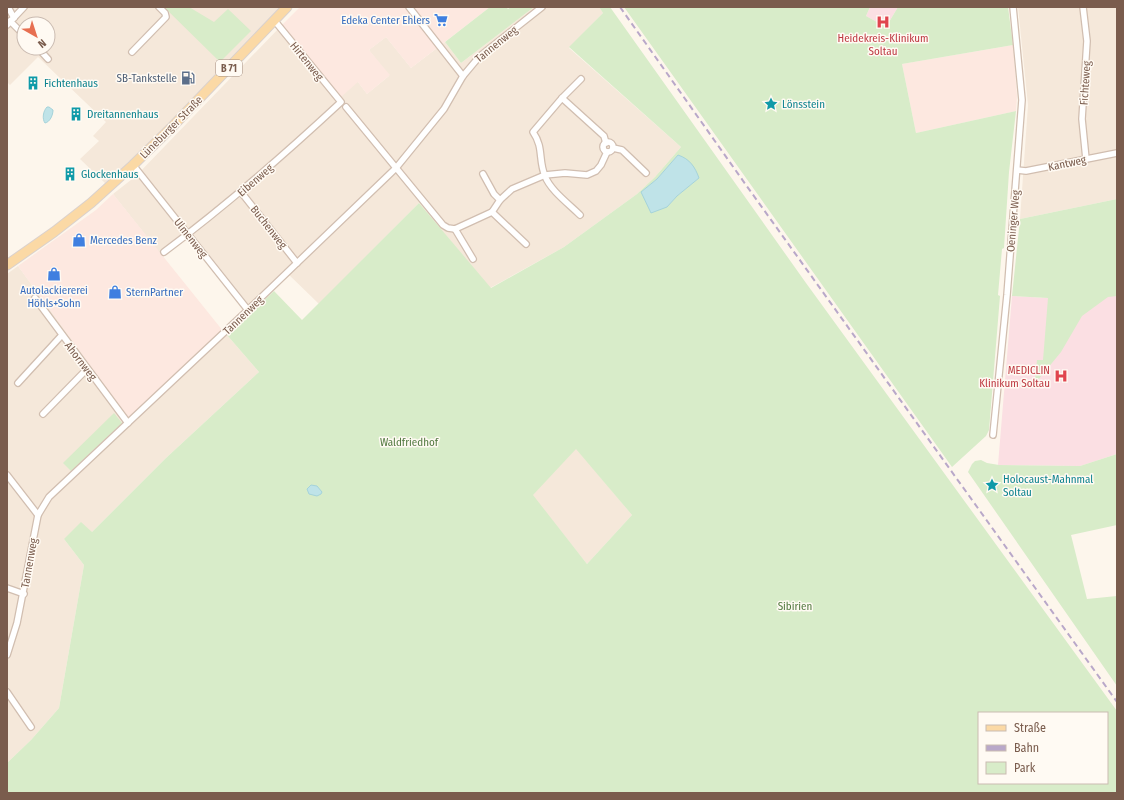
<svg xmlns="http://www.w3.org/2000/svg" width="1124" height="800" viewBox="0 0 1124 800" font-family="'Fira Sans Condensed',sans-serif">
	<style>
		.residential { fill: #f5e8da; fill-rule: evenodd }
		.commercial { fill: #fde8e0 }
		.medical { fill: #fbdfe3 }
		.green { fill: #d8ecc9; fill-rule: evenodd }
		.water { fill: #bfe3e8; stroke: #a5d3da }
		.lines { fill: none; stroke-linecap: round; stroke-linejoin: round }
		.minor-casing { stroke: #d1beb0; stroke-width: 8 }
		.primary-casing { stroke: #dad1cd; stroke-width: 11 }
		.minor { stroke: #fff; stroke-width: 5.5 }
		.primary { stroke: #fbd9a5; stroke-width: 9 }
		.rail { stroke: #b9a8c9; stroke-width: 2; stroke-dasharray: 6 4; stroke-linecap: butt }
		.labels { text-anchor: middle; stroke-width: 3; stroke-linejoin: round; paint-order: stroke }
		.shield { fill: #fffaf3; stroke: #a28b7f; stroke-width: 1 }
		.shield-label { font-size: 10px; font-weight: bold; fill: #7a5c4d }
		.shop-label { font-size: 11px; fill: #366cbe; stroke: #fffaf3; text-anchor: start }
		.health-label { font-size: 11px; fill: #be3a42; stroke: #fffaf3 }
		.street-label { font-size: 11px; fill: #7a5c4d; stroke: #fffaf3 }
		.service-label { font-size: 11px; fill: #4e5e75; stroke: #fffaf3; text-anchor: end }
		.culture-label { font-size: 11px; fill: #0d838f; stroke: #fffaf3; text-anchor: start }
		.park-label { font-size: 11px; fill: #537a41; stroke: #fffaf3 }
	</style>
	<rect width="100%" height="100%" fill="#fdf6ec"/>
	<g class="residential">
		<path d="M7,7h275l-108,111 -68,66 -26,-25 19,-18 -6,-5 13,-14 -68,-65 -28,28 -3,-3zM24,24h24v24h-24z"/>
		<polygon points="534,7 599,7 603,13 569,48 681,147 655,177 637,194 564,247 490,288 419,203 319,304 284,270 249,305 193,234 163,257 113,194 136,176 281,26 358,82 367,94 389,76 369,50 386,37 411,68 445,42 461,63"/>
		<polygon points="1018,7 1117,7 1117,199 1020,219 1028,105"/>
		<polygon points="18,266 132,422 227,335 259,372 166,458 91,533 64,539 84,565 59,708 31,740 7,763 7,274"/>
		<polygon points="576,448 632,515 587,564 532,495"/>
	</g>
	<g class="commercial">
		<polygon points="300,7 490,7 411,68 386,37 369,50 390,75 367,94 358,82 340,98 281,26"/>
		<polygon points="1013,45 1017,96 1016,111 916,133 902,64"/>
		<polygon points="113,194 223,331 129,419 18,266 96,210"/>
	</g>
	<g class="medical">
		<polygon points="870,7 898,7 886,27 866,16"/>
		<polygon points="1117,287 1117,454 1080,466 998,465 1012,296 1048,298"/>
	</g>
	<g class="green">
		<polygon points="164,7 189,7 214,22 228,9 251,31 220,62"/>
		<polygon points="490,7 506,7 508,9 511,7 534,7 461,63 445,42"/>
		<path d="M599,7h11l196,276 311,428v82h-1110v-30l24,-23 28,-32 25,-143 -20,-26 17,-17 11,10 74,-74 93,-86 -32,-37 47,-44 28,29 117,-117 72,85 73,-41 73,-53 18,-17 26,-30 -112,-100 34,-34zM678,155l21,23 -22,18 -10,11 -26,-15 16,-13zM576,449l56,66 -45,49 -54,-69zM979,713h128v70h-128z"/>
		<polygon points="624,7 870,7 866,16 886,27 898,7 1008,7 1013,45 902,64 916,133 1016,111 1009,172 1004,248 1002,249 998,295 1000,296 989,430 986,436 952,467"/>
		<polygon points="1117,199 1117,296 1108,297 1082,316 1061,352 1038,380 1035,379 1037,360 1043,360 1048,298 1012,296 1020,219"/>
		<polygon points="114,413 122,423 71,471 63,463"/>
		<polygon points="1117,454 1117,525 1071,535 1087,599 1117,596 1117,686 968,472 972,464 975,461 981,460 987,463 999,465 1080,466"/>
	</g>
	<g class="water">
		<path d="M47,107h2l4,3c0,5 -3,12 -8,13 -3,-4 -2,-12 2,-16z"/>
		<path d="M678,155c12,4 17,12 21,23l-22,18 -10,11 -16,6 -10,-21 16,-13z"/>
		<polygon points="311,485 317,486 322,492 321,494 317,496 309,494 307,489"/>
	</g>
	<g class="lines">
		<g class="minor-casing">
			<g id="minor">
				<polyline points="8,7 14,18"/>
				<polyline points="409,7 463,76"/>
				<polyline points="1083,7 1087,41 1082,119 1086,159"/>
				<polyline points="10,21 24,35"/>
				<polyline points="7,25 24,7"/>
				<polyline points="38,48 48,59"/>
				<polyline points="132,52 166,17 165,13 159,7"/>
				<polyline points="562,98 581,79"/>
				<polyline points="346,107 443,225 448,228 455,229 492,212 500,200 512,189 545,175 565,173 587,175 596,171 601,165 607,152"/>
				<circle cx="608" cy="147" r="5"/>
				<polyline points="613,148 622,150 646,173"/>
				<polyline points="133,165 248,310"/>
				<polyline points="1017,170 1026,171 1117,153"/>
				<polyline points="483,174 494,194 500,200"/>
				<polyline points="241,192 297,263"/>
				<polyline points="492,212 526,244"/>
				<path d="M580,215c-11,-11 -30,-25 -35,-39 -7,-17 -1,-28 -12,-44l29,-34 42,38 2,7"/>
				<polyline points="455,229 473,259"/>
				<path d="M164,252c63,-47 120,-97 177,-150l-67,-82"/>
				<polyline points="35,298 128,423"/>
				<polyline points="18,383 62,335"/>
				<polyline points="43,414 87,369"/>
				<polyline points="993,435 1007,295 1022,100 1013,7"/>
				<polyline points="7,475 38,515"/>
				<polyline points="7,588 24,594"/>
				<polyline points="7,655 17,623 38,515 49,497 248,310 396,168 444,109 463,76 479,57 542,7"/>
				<polyline points="7,692 31,727"/>
			</g>
		</g>
		<g class="primary-casing">
			<polyline id="primary" points="7,265 54,232 91,203 133,165 171,128 287,7"/>
		</g>
		<use href="#minor" class="minor"/>
		<use href="#primary" class="primary"/>
		<polyline class="rail" points="620,7 746,185 1117,702"/>
	</g>
	<defs>
		<g id="supermarket-bare" transform="scale(1.08)"><path d="M-6-5.5h2.5l.6 2H6L4.5 2H-2.5L-4.4-4H-6ZM-1.5 3.2a1.3 1.3 0 1 0 .1 0ZM3 3.2a1.3 1.3 0 1 0 .1 0Z" fill="#3f7fe0" stroke="#fffaf3" stroke-width="2.5" paint-order="stroke"/></g>
		<g id="hospital-bare" transform="scale(1.08)"><path d="M-5-5h3v3.5h4V-5h3V5h-3V1.5h-4V5h-3Z" fill="#e0444e" stroke="#fffaf3" stroke-width="2.5" paint-order="stroke"/></g>
		<g id="fuel-bare" transform="scale(1.08)"><path d="M-5.5-6h7V0h2V4h1.3V-2.5L3-4.5l.8-.8L6-3V5H2.5V1h-1V6h-7ZM-4.2-4.7v3.2H.2V-4.7Z" fill="#5c6f8a" stroke="#fffaf3" stroke-width="2.5" paint-order="stroke"/></g>
		<g id="building-bare" transform="scale(1.08)"><path d="M-4-6H4V6H1V3H-1V6H-4ZM-2.5-4.3h1.7v1.8h-1.7ZM.8-4.3h1.7v1.8H.8ZM-2.5-1h1.7V.8h-1.7ZM.8-1h1.7V.8H.8Z" fill="#0f9aa8" stroke="#fffaf3" stroke-width="2.5" paint-order="stroke"/></g>
		<g id="sight-bare" transform="scale(1.08)"><path d="M0-6L1.8-2.2L6-1.7L2.9 1.2L3.7 5.4L0 3.3L-3.7 5.4L-2.9 1.2L-6-1.7L-1.8-2.2Z" fill="#0f9aa8" stroke="#fffaf3" stroke-width="2.5" paint-order="stroke"/></g>
		<g id="shop-bare" transform="scale(1.08)"><path d="M-5-2.5h2.3a2.7 3.5 0 0 1 5.4 0H5L5.5 6h-11ZM-1.5-2.5h3a1.5 2.3 0 0 0-3 0Z" fill="#3f7fe0" stroke="#fffaf3" stroke-width="2.5" paint-order="stroke"/></g>
	</defs>
	<g fill-rule="evenodd">
		<use href="#supermarket-bare" x="441" y="20"/>
		<use href="#hospital-bare" x="883" y="22"/>
		<use href="#fuel-bare" x="188" y="78"/>
		<use href="#building-bare" x="33" y="83"/>
		<use href="#sight-bare" x="771" y="104"/>
		<use href="#building-bare" x="76" y="114"/>
		<use href="#building-bare" x="70" y="174"/>
		<use href="#shop-bare" x="79" y="240"/>
		<use href="#shop-bare" x="54" y="274"/>
		<use href="#shop-bare" x="115" y="292"/>
		<use href="#hospital-bare" x="1061" y="376"/>
		<use href="#sight-bare" x="992" y="485"/>
	</g>
	<g class="labels">
		<rect class="shield" x="216" y="60" width="26" height="16" rx="3"/>
		<g class="shield-label">
			<text x="229" y="72">B 71</text>
		</g>
		<g class="shop-label">
			<text x="430" y="24" text-anchor="end">Edeka Center Ehlers</text>
			<text x="90" y="244">Mercedes Benz</text>
			<text x="54" y="294" text-anchor="middle">Autolackiererei<tspan x="54" dy="13">Höhls+Sohn</tspan></text>
			<text x="126" y="296">SternPartner</text>
		</g>
		<g class="health-label">
			<text x="883" y="42">Heidekreis-Klinikum<tspan x="883" dy="13">Soltau</tspan></text>
			<text x="1050" y="374" text-anchor="end">MEDICLIN<tspan x="1050" dy="13">Klinikum Soltau</tspan></text>
		</g>
		<g class="street-label">
			<text transform="translate(496 44) rotate(-39)" y="4">Tannenweg</text>
			<text transform="translate(307 61) rotate(51)" y="4">Hirtenweg</text>
			<text transform="translate(1085 83) rotate(-86)" y="4">Fichteweg</text>
			<text transform="translate(171 127) rotate(-45)" y="4">Lüneburger Straße</text>
			<text transform="translate(1067 163) rotate(-12)" y="4">Kantweg</text>
			<text transform="translate(255 180) rotate(-41)" y="4">Eibenweg</text>
			<text transform="translate(1013 221) rotate(-85)" y="4">Oeninger Weg</text>
			<text transform="translate(269 227) rotate(52)" y="4">Buchenweg</text>
			<text transform="translate(191 238) rotate(52)" y="4">Ulmenweg</text>
			<text transform="translate(243 315) rotate(-44)" y="4">Tannenweg</text>
			<text transform="translate(81 361) rotate(53)" y="4">Ahornweg</text>
			<text transform="translate(29 563) rotate(-80)" y="4">Tannenweg</text>
		</g>
		<g class="service-label">
			<text x="177" y="82">SB-Tankstelle</text>
		</g>
		<g class="culture-label">
			<text x="44" y="87">Fichtenhaus</text>
			<text x="782" y="108">Lönsstein</text>
			<text x="87" y="118">Dreitannenhaus</text>
			<text x="81" y="178">Glockenhaus</text>
			<text x="1003" y="483">Holocaust-Mahnmal<tspan x="1003" dy="13">Soltau</tspan></text>
		</g>
		<g class="park-label">
			<text x="409" y="446">Waldfriedhof</text>
			<text x="795" y="610">Sibirien</text>
		</g>
	</g>
	<rect width="1124" height="800" fill="none" stroke="#7a5c4d" stroke-width="16"/>
	<rect x="978" y="712" width="130" height="72" fill="#fffaf3" stroke="#cabbb1"/>
	<rect x="986" y="725" width="20" height="6" fill="#fbd9a5" stroke="#cabbb1"/>
	<text x="1014" y="732" font-size="12" fill="#7a5c4d">Straße</text>
	<rect x="986" y="745" width="20" height="6" fill="#b9a8c9" stroke="#cabbb1"/>
	<text x="1014" y="752" font-size="12" fill="#7a5c4d">Bahn</text>
	<rect x="986" y="762" width="20" height="12" fill="#d8ecc9" stroke="#cabbb1"/>
	<text x="1014" y="772" font-size="12" fill="#7a5c4d">Park</text>
	<g transform="translate(36 36) rotate(141)"><circle r="19" fill="#fffaf3" stroke="#cabbb1"/>
	<path d="M0-3L7 15L0 10L-7 15Z" fill="#e76f51"/>
	<text y="-6" font-size="11" font-weight="bold" text-anchor="middle" fill="#7a5c4d">N</text>
	</g>
</svg>
